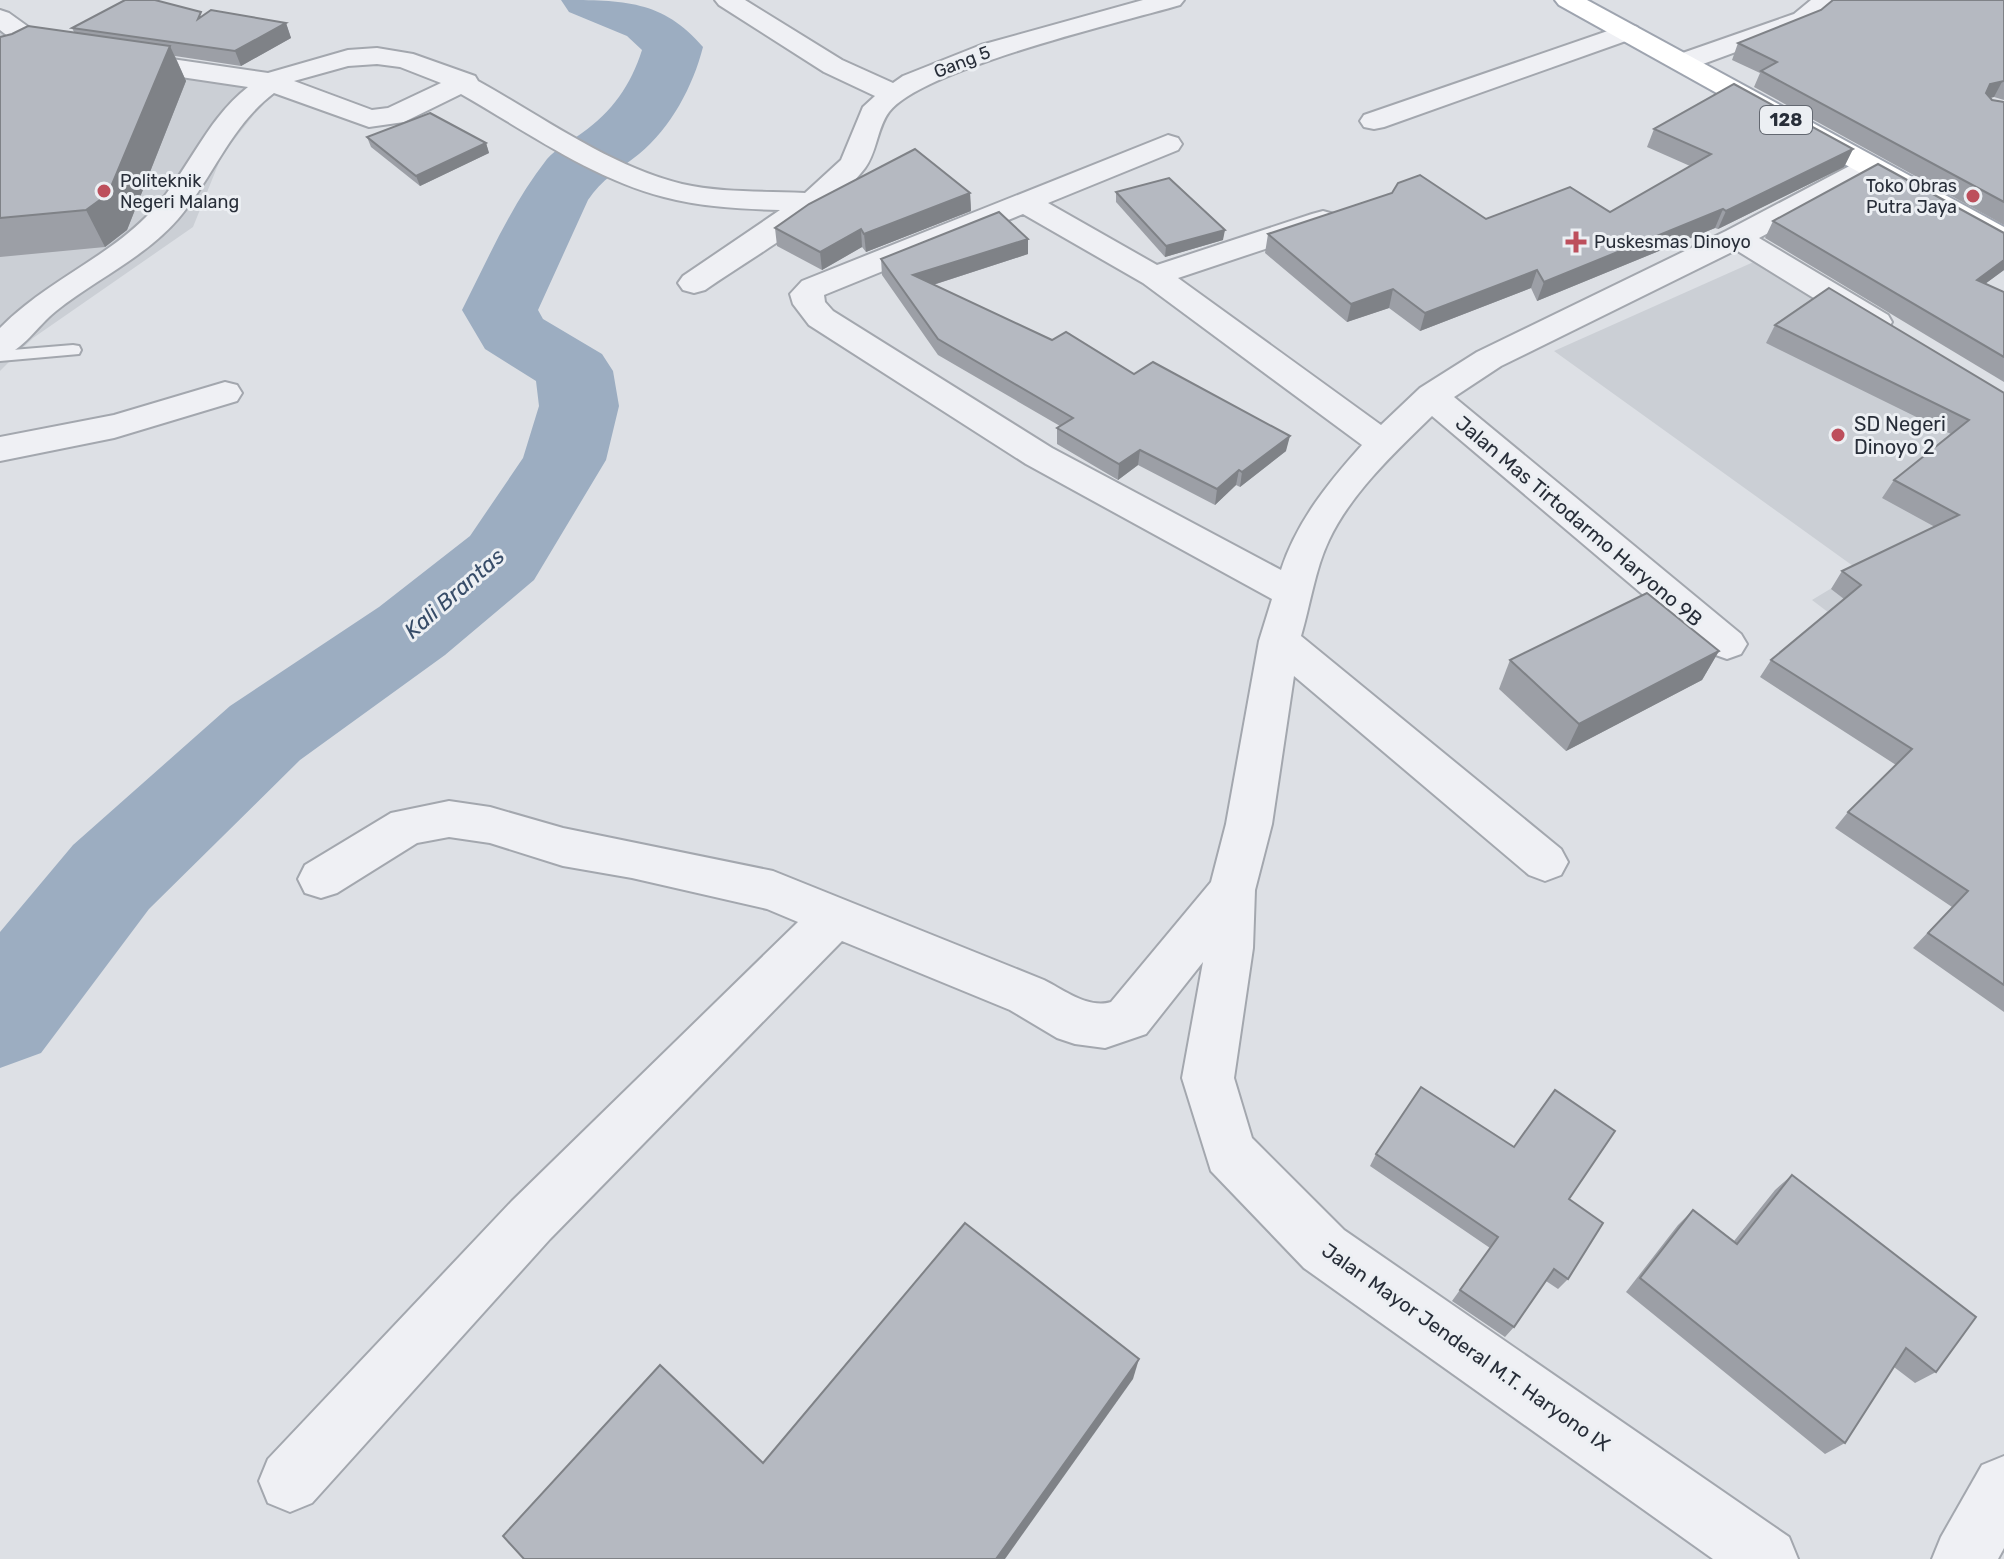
<svg xmlns="http://www.w3.org/2000/svg" width="2004" height="1559" viewBox="0 0 2004 1559" font-family="Rubik,sans-serif">
	<style>
		.built { fill: #cbcfd5 }
		.lines { fill: none; stroke-linecap: round; stroke-linejoin: round }
		.river { fill: #9cadc1; fill-rule: evenodd }
		.service-casing { stroke: #a3a7ae; stroke-width: 4 }
		.minor-casing { stroke: #a3a7ae; stroke-width: 4 }
		.primary-casing { stroke: #9ea4af; stroke-width: 4 }
		.service { fill: #eff0f4; fill-rule: evenodd }
		.minor { fill: #eff0f4; fill-rule: evenodd }
		.primary { fill: #fff; fill-rule: evenodd }
		.wall { fill: #9c9fa6 }
		.shaded-wall { fill: #7f8287 }
		.building { fill: #b5b9c1; stroke: #7f8287; stroke-width: 2 }
		.poi-dot { fill: #bd4f5c; stroke: #eceff3; stroke-width: 3 }
		.labels { text-anchor: middle; stroke-width: 6; stroke-linejoin: round; paint-order: stroke }
		.far-street-label { font-size: 18px; fill: #282e39; stroke: #eceff3 }
		.shield { fill: #eceff3; stroke: #636871; stroke-width: 2 }
		.shield-label { font-size: 18px; font-weight: bold; fill: #282e39 }
		.far-poi-label { font-size: 18px; fill: #282e39; stroke: #eceff3; text-anchor: start }
		.poi-label { font-size: 20px; fill: #282e39; stroke: #eceff3; text-anchor: start }
		.street-label { font-size: 20px; fill: #282e39; stroke: #eceff3 }
		.water-label { font-size: 22px; font-style: italic; fill: #374c68; stroke: #eceff3 }
	</style>
	<rect width="100%" height="100%" fill="#dde0e5"/>
	<g class="built">
		<polygon points="0,27 155,76 275,88 222,155 193,227 33,338 0,371"/>
		<polygon points="1758,260 2004,408 1878,650 1812,600 1860,571 1554,351"/>
	</g>
	<g class="lines">
		<path class="river" d="M561,0c62,0 102,0 142,47 -10,39 -32,81 -64,107 -19,15 -38,26 -51,46l-50,110 5,9 59,35 11,17 6,35 -13,54 -72,120 -89,75 -145,105 -151,149 -108,144 -41,15v-136l73,-87 157,-139 149,-99 91,-71 53,-78 16,-52 -3,-25 -51,-32 -23,-39c26,-51 49,-105 85,-151 9,-10 24,-18 35,-26 30,-21 49,-48 60,-83l-15,-14 -58,-24z"/>
		<g class="service-casing">
			<polygon id="service" points="73,345 79,346 81,350 79,354 0,361 0,351"/>
		</g>
		<g class="minor-casing">
			<g id="minor">
				<path d="M715,0h30l97,60 51,23 10,-7 78,-31 162,-45h41l-4,5c-58,17 -259,64 -291,107 -12,16 -12,40 -24,56 -36,47 -110,87 -160,122l-11,3 -11,-3 -5,-7 5,-7 97,-66c-39,-1 -78,-3 -116,-13 -73,-19 -138,-66 -203,-103l-57,28 -35,5 -95,-34c-44,33 -61,85 -96,126 -34,39 -82,60 -122,92 -19,15 -33,40 -56,46v-29c44,-45 103,-68 146,-111 40,-39 58,-96 102,-130l-208,-31 -9,-2 -31,-24v-20l9,3 39,28 220,32 80,-23 29,-2 36,6 62,22 3,5c65,36 131,85 204,103 40,9 83,7 123,9l36,-33 22,-53 12,-11 -51,-24 -105,-67zM377,64l23,3 41,16 -53,25 -16,2 -78,-29 54,-15z"/>
				<polygon points="1811,0 1840,0 1812,24 1692,68 1674,68 1670,62 1674,56 1794,14"/>
				<polygon points="1628,24 1637,27 1641,32 1637,37 1384,127 1374,129 1364,127 1360,121 1364,115"/>
				<path d="M1168,135l10,3 4,6 -4,6 -130,53 109,62 155,-51 11,-3 11,3 4,6 -4,6 -156,52 203,147 39,-37 57,-36 249,-121 133,-70 10,-3 10,3 5,6 -5,6 -120,65 129,77 4,7 -4,7 -12,3 -12,-3 -128,-79 -235,116 -47,31 287,237 6,10 -6,10 -14,5 -14,-5 -281,-238c-37,36 -81,77 -103,124 -14,29 -19,66 -28,96l260,213 7,13 -7,13 -16,6 -16,-6 -235,-199 -22,148 -17,66 -2,58 -19,130 18,60 92,92 445,307 9,22h-85l-409,-291 -93,-97 -29,-93 21,-116 -57,72 -41,14 -30,-4 -18,-6 -47,-28 -168,-69 -292,298 -238,264 -22,9 -22,-9 -9,-22 9,-22 244,-258 286,-279 -31,-13 -135,-31 -69,-12 -73,-23 -41,-6 -32,6 -80,50 -16,5 -16,-5 -7,-14 7,-14 86,-52 58,-12 41,6 73,21 210,43 271,109c20,10 44,29 67,22l100,-120 15,-58 33,-183 13,-42 -246,-135 -217,-139 -16,-21 -3,-10 12,-13zM1023,214l120,69 219,162c-34,38 -65,76 -81,125l-229,-122 -219,-137 -8,-9 -1,-7z"/>
				<polygon points="225,382 237,385 242,393 237,401 114,438 0,461 0,437 114,415"/>
				<polygon points="2004,1456 2004,1548 1998,1559 1932,1559 1941,1537 1982,1465"/>
			</g>
		</g>
		<g class="primary-casing">
			<polygon id="primary" points="1555,0 1587,0 2004,227 2004,249 1993,247 1559,5"/>
		</g>
		<use href="#service" class="service"/>
		<use href="#minor" class="minor"/>
		<use href="#primary" class="primary"/>
	</g>
	<g class="wall">
		<polygon points="2004,0 2004,100 1994,97 1990,98 1992,100 2004,102 2004,225 1754,87 1760,73 1732,60 1738,43"/>
		<polygon points="203,16 286,23 291,38 241,66 175,56 186,81 127,230 105,247 0,257 0,37 74,32 72,28"/>
		<polygon points="1654,129 1853,149 1844,167 1718,229 1715,228 1537,301 1531,288 1420,331 1389,308 1347,322 1265,253 1268,234 1610,212 1690,166 1647,147"/>
		<polygon points="367,137 486,143 489,153 420,186 371,147"/>
		<polygon points="1116,192 1223,240 1165,257 1116,202"/>
		<polygon points="970,193 971,211 866,252 862,247 822,270 777,246 775,228"/>
		<polygon points="1773,221 2004,270 1985,284 2004,292 2004,382 1765,238"/>
		<polygon points="1028,254 933,285 1052,340 1134,374 1286,451 1240,487 1236,485 1215,505 1138,465 1118,480 1057,444 1057,428 1060,426 938,355 882,275 881,259"/>
		<polygon points="1775,325 2004,393 2004,1012 1913,948 1952,907 1835,828 1848,812 1896,765 1760,677 1771,660 1844,599 1831,589 1842,571 1935,527 1882,498 1894,480 1951,434 1766,343"/>
		<polygon points="1719,651 1702,680 1566,751 1499,689 1510,660"/>
		<polygon points="1376,1154 1569,1199 1568,1279 1558,1289 1546,1281 1514,1327 1505,1337 1452,1301 1490,1248 1370,1166"/>
		<polygon points="1792,1175 1936,1372 1915,1383 1894,1367 1845,1443 1825,1454 1626,1292 1678,1225 1693,1210 1734,1241 1775,1190"/>
	</g>
	<g class="shaded-wall">
		<polygon points="286,23 291,38 241,66 235,51"/>
		<polygon points="170,46 186,81 127,230 105,247 86,210"/>
		<polygon points="2003,80 1994,97 1980,100 1990,84"/>
		<polygon points="486,143 489,153 420,186 416,176"/>
		<polygon points="1853,149 1844,167 1718,229 1726,211"/>
		<polygon points="970,193 971,211 866,252 864,234"/>
		<polygon points="1723,209 1715,228 1537,301 1544,282"/>
		<polygon points="861,229 862,247 822,270 820,252"/>
		<polygon points="1225,230 1223,240 1165,257 1166,246"/>
		<polygon points="1028,239 1028,254 914,291 913,275"/>
		<polygon points="2004,260 2004,270 1967,297 1977,280"/>
		<polygon points="1537,270 1531,288 1420,331 1425,313"/>
		<polygon points="1393,289 1389,308 1347,322 1351,304"/>
		<polygon points="1290,436 1286,451 1240,487 1242,472"/>
		<polygon points="1140,450 1138,465 1118,480 1119,464"/>
		<polygon points="1239,470 1236,485 1215,505 1217,489"/>
		<polygon points="1719,651 1702,680 1566,751 1579,724"/>
		<polygon points="1139,1359 1133,1379 1005,1559 996,1559"/>
	</g>
	<g class="building">
		<polygon points="125,0 155,0 201,12 198,19 211,10 286,23 235,51 72,28"/>
		<polygon points="1833,0 2004,0 2004,81 1990,84 1986,93 1992,100 2004,102 2004,202 1761,71 1777,62 1738,43 1821,10"/>
		<polygon points="28,26 170,46 108,194 86,210 0,218 0,37 12,34"/>
		<polygon points="1734,84 1853,149 1726,211 1723,209 1544,282 1537,270 1425,313 1393,289 1351,304 1268,234 1392,193 1398,183 1420,175 1486,219 1570,187 1610,212 1711,154 1654,129"/>
		<polygon points="430,113 486,143 416,176 367,137"/>
		<polygon points="915,149 970,193 864,234 861,229 820,252 775,228 809,204"/>
		<polygon points="1878,164 2004,233 2004,260 1977,280 2004,292 2004,357 1773,221"/>
		<polygon points="1169,178 1225,230 1166,246 1116,192"/>
		<polygon points="999,212 1028,239 913,275 1052,340 1066,332 1134,374 1153,362 1290,436 1242,472 1239,470 1217,489 1140,450 1119,464 1057,428 1073,418 938,339 881,259"/>
		<polygon points="1829,288 2004,393 2004,985 1928,933 1968,891 1848,812 1912,749 1771,660 1861,585 1842,571 1959,515 1894,480 1969,420 1775,325"/>
		<polygon points="1647,593 1719,651 1579,724 1510,660"/>
		<polygon points="1421,1087 1514,1147 1555,1090 1615,1131 1569,1199 1603,1223 1568,1279 1554,1269 1514,1327 1460,1290 1498,1237 1376,1154"/>
		<polygon points="1792,1175 1976,1317 1936,1372 1906,1348 1845,1443 1640,1278 1693,1210 1737,1244"/>
		<polygon points="965,1223 1139,1359 996,1559 524,1559 503,1536 660,1365 763,1463"/>
	</g>
	<g class="poi-dot">
		<circle cx="104" cy="191" r="8"/>
		<circle cx="1973" cy="196" r="8"/>
		<path d="M1572 230h8v8h8v8h-8v8h-8v-8h-8v-8h8z"/>
		<circle cx="1838" cy="435" r="8"/>
	</g>
	<g class="labels">
		<g class="far-street-label">
			<text transform="translate(962 62) rotate(-21)" y="6">Gang 5</text>
		</g>
		<rect class="shield" x="1760" y="106" width="52" height="28" rx="6"/>
		<g class="shield-label">
			<text x="1786" y="126">128</text>
		</g>
		<g class="far-poi-label">
			<text x="120" y="187">Politeknik<tspan x="120" dy="21">Negeri Malang</tspan></text>
			<text x="1957" y="192" text-anchor="end">Toko Obras<tspan x="1957" dy="21">Putra Jaya</tspan></text>
			<text x="1594" y="248">Puskesmas Dinoyo</text>
		</g>
		<g class="poi-label">
			<text x="1854" y="431">SD Negeri<tspan x="1854" dy="23">Dinoyo 2</tspan></text>
		</g>
		<g class="street-label">
			<text transform="translate(1579 521) rotate(40)" y="7">Jalan Mas Tirtodarmo Haryono 9B</text>
			<text transform="translate(1466 1347) rotate(35)" y="7">Jalan Mayor Jenderal M.T. Haryono IX</text>
		</g>
		<g class="water-label">
			<text transform="translate(454 593) rotate(-41)" y="8">Kali Brantas</text>
		</g>
	</g>
</svg>
